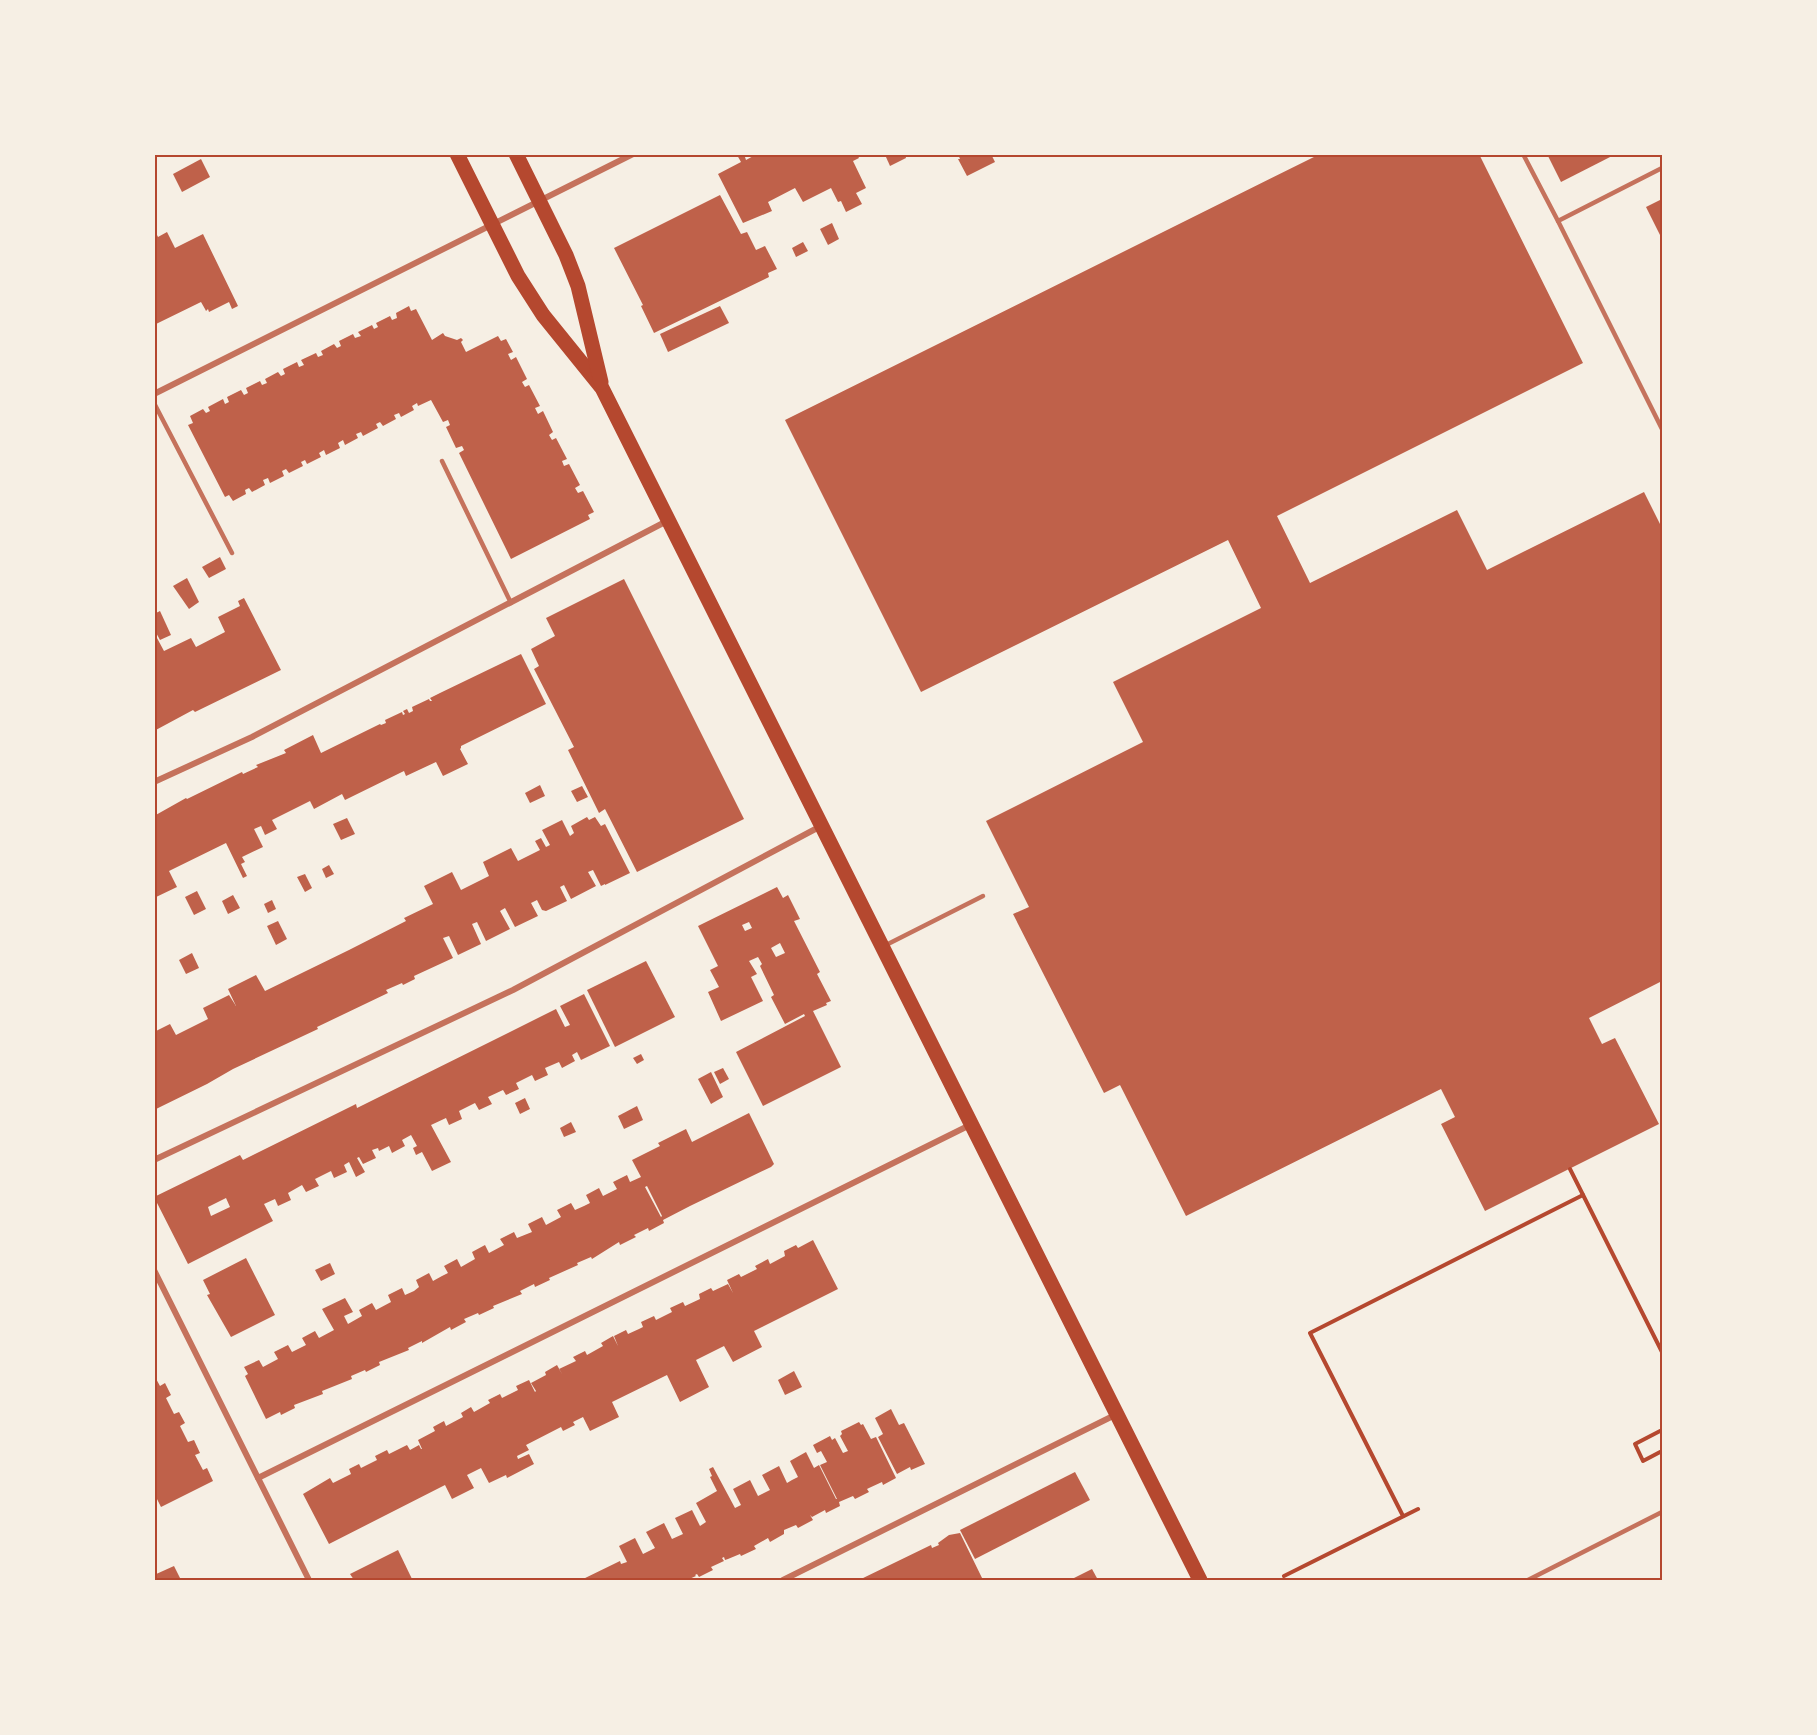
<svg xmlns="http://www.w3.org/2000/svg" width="1817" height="1735" viewBox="0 0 1817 1735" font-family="'Roboto Serif',serif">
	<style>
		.building { fill: #bf614a; fill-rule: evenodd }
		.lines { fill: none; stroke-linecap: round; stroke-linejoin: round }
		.path { stroke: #b5482f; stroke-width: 4 }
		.service { stroke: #c5725c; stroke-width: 4.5 }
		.minor { stroke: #c5725c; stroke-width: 6 }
		.primary { stroke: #b5482f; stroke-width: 15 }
		.neatline { fill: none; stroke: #b5482f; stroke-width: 2 }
	</style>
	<rect width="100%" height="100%" fill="#f6efe4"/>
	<g class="building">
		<polygon points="739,154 744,154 746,160 757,154 857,154 859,158 853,161 866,188 856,193 862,204 846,212 841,201 838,202 831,188 803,202 795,188 768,202 772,211 743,223 718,174 741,162 737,155"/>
		<polygon points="892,154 905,154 906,158 890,166 886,157"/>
		<polygon points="958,154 991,154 995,162 967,176 958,159 960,159"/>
		<polygon points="1320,154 1479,154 1583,363 1277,516 1310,583 1457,510 1487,570 1644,492 1662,528 1662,981 1589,1018 1602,1044 1615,1038 1659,1124 1485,1211 1441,1124 1455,1117 1441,1089 1186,1216 1120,1085 1104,1093 1013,914 1029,907 986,821 1143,742 1113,682 1261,608 1228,540 921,692 785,420"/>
		<polygon points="1547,154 1616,154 1561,182"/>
		<polygon points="201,159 210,177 182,192 173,174"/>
		<polygon points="720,195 741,234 747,232 756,250 765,246 777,269 768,273 769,277 654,333 641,306 643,305 614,248"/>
		<polygon points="1662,199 1662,239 1646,207"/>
		<polygon points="832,223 839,239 828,245 820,229"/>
		<polygon points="154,229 158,237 167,232 175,248 203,234 238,306 232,309 229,302 209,312 208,309 206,311 205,309 201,302 154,325"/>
		<polygon points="803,242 808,251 796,257 792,248"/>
		<polygon points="409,306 411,311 416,309 432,340 443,333 445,336 457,340 461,338 463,340 461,342 466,352 498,336 501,341 506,339 513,352 508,354 511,360 516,357 527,379 522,382 525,387 529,385 540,406 535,408 538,414 543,411 553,432 549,435 552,440 556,438 567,459 562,461 564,466 569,464 580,485 575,488 578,493 583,491 594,512 588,515 590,519 511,559 459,453 464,450 462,446 456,448 446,427 450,425 448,420 443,422 431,400 418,406 417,403 412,406 414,410 401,417 399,413 394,415 396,419 383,426 380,422 376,424 378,428 363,436 361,432 356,434 358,438 345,445 343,440 338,443 340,448 326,455 324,450 319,453 321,457 307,464 305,460 301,462 303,466 289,473 286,469 282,471 284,476 270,483 268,478 263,480 265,485 252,492 249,488 245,490 246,494 233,501 229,495 225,497 188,425 193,423 190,416 203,409 206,413 210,411 208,407 223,399 225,404 229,402 227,397 241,390 244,395 248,393 246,388 260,381 262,385 267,383 265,379 278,372 281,376 285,374 283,369 297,362 299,367 304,365 301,360 316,353 318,357 323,355 321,351 334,344 337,348 341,346 339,341 353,334 355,338 361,336 358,332 372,325 374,329 378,327 376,323 390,316 392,320 397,318 396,313"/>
		<polygon points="720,306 729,323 668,352 660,334"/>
		<polygon points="220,557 226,569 209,578 202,567"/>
		<polygon points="187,578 199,602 189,609 173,586"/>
		<polygon points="624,579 744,819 637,872 605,809 599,813 568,750 574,747 534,669 539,666 531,649 555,636 546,618"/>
		<polygon points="244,598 281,670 195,712 193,710 154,731 154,640 157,638 164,651 191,638 196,647 225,632 218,617 240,606 238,601"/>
		<polygon points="160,611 171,635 160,640 154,629 154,614"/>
		<polygon points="521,654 546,704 461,746 461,748 460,749 468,764 443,776 436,762 406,776 404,771 345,800 342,794 314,809 310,801 272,820 277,829 265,835 261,826 254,829 263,847 242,857 245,862 241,864 247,876 243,878 226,843 169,871 177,887 154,898 154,816 186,798 187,799 242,772 243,774 258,767 256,765 286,753 284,750 313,735 321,753 380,724 381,725 386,723 385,720 402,712 403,715 405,714 403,711 407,709 409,713 413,711 412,707 429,699 430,701 432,701 430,698 440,693"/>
		<polygon points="540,785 545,796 530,803 525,793"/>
		<polygon points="582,786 588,797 577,802 571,791"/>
		<polygon points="587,817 589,820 595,817 601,826 605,824 630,873 605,885 605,884 601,886 593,870 588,872 596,886 571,899 564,885 560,887 567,901 546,911 542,910 537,900 531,903 538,916 515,927 505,908 500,911 510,929 486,941 477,922 472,924 481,944 458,955 449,936 443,938 453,958 414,976 415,979 403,985 402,983 386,990 388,993 317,1027 318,1029 233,1069 207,1084 154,1110 154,1032 170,1024 176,1035 208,1019 203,1008 229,995 236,1006 228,989 256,975 265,991 349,950 406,921 404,918 433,904 424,886 452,872 461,890 489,876 483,862 511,848 518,861 540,850 535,841 541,838 546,847 550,845 542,830 562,820 570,836 574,833 571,826"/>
		<polygon points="347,818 355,834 341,840 333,824"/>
		<polygon points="329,865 334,874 326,878 322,869"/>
		<polygon points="305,874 312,888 305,892 297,877"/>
		<path d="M777,887l6,11 5,-3 12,24 -6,2 26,51 -3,2 14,27 -5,2 1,2 -14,6 28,56 -78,39 -27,-54 69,-36 -1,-2 -19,10 -14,-27 3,-2 -14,-29 2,-2 -4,-7 -9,4 8,13 -6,3 12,24 -42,20 -13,-29 11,-5 -9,-17 8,-4 -20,-40zM749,922l3,6 -7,3 -3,-6zM780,943l5,10 -9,4 -5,-9z"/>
		<polygon points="197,891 206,909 194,915 185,897"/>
		<polygon points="233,895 240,908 228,914 222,901"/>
		<polygon points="272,900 276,909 268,913 264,904"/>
		<polygon points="278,921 287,939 276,945 267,926"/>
		<polygon points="192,953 199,968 186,974 179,960"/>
		<polygon points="646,961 675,1017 615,1047 587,990"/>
		<path d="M584,994l26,52 -29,14 -4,-8 -5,3 3,6 -13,7 -3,-6 -14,6 3,7 -13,6 -3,-6 -16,8 3,6 -13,6 -3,-5 -15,7 4,7 -13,6 -4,-7 -16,8 3,8 -13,6 -3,-7 -15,7 20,37 -19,9 -10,-19 -6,3 -3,-7 4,-2 -6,-11 -9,5 3,6 -13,7 -3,-7 -10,5 -1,-3 -6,2 4,8 -13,6 -4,-7 -2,1 8,14 -9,5 -7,-15 -5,3 3,7 -13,6 -3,-7 -16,8 4,7 -13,6 -4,-7 -14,8 3,7 -13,6 -3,-7 -11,5 9,17 -85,43 -34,-67 86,-42 3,5 113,-56 1,4 199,-99 9,18 5,-2 -10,-19zM226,1198l4,9 -19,9 -3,-9z"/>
		<polygon points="641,1054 644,1060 637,1064 633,1058"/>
		<polygon points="723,1068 729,1079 720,1084 714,1072"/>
		<polygon points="711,1072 723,1097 711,1104 698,1079"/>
		<polygon points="525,1098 530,1109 520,1114 515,1103"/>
		<polygon points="637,1106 643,1120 624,1129 618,1116"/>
		<path d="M749,1113l25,51 -3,3 -81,39 -27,14 1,3 -15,8 -1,-3 -14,7 2,2 -16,8 -1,-3 -27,17 -1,-2 -14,6 1,2 -29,13 1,2 -15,7 -1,-3 -14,7 2,3 -29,12 1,2 -15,7 -1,-2 -14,6 2,3 -15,8 -1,-3 -28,16v-2l-14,7 1,2 -30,12 1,3 -14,7 -1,-2 -14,6 1,3 -30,12 1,3 -29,11 1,3 -14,7 -1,-3 -14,7 -21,-43 3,-2 -4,-7 15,-7 4,7 15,-8 -4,-7 14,-7 4,7 14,-7 -4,-7 13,-7 4,7 15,-8 -12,-21 23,-11 8,14 -9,4 4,8 14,-8 -3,-6 13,-7 4,7 15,-8 -3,-7 14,-7 3,7 9,-4 5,-4 -3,-7 13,-7 4,8 9,-5 6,-3 -4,-7 13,-7 4,8 14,-8 -3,-7 13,-7 4,8 15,-8 -4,-6 14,-7 3,6 15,-6 -4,-8 14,-7 4,8 15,-8 -4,-7 14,-7 4,7 9,-4 6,-3 -4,-8 13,-7 4,8 14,-7 -4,-7 14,-7 3,7 11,-5 -9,-17 28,-14 -2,-3 28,-14 6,13zM647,1186l15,30 -1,1 -16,-30z"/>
		<polygon points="571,1122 576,1132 564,1137 560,1128"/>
		<polygon points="813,1240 838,1289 754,1331 762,1347 733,1362 724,1346 696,1360 709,1387 680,1402 667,1375 612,1402 619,1417 590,1431 583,1417 573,1422 575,1425 563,1431 561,1427 526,1445 529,1450 517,1456 518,1459 529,1454 534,1464 507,1478 506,1475 489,1483 481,1468 467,1475 474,1488 452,1499 445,1485 329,1544 303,1494 330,1478 333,1483 351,1474 349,1469 359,1464 361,1468 377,1460 375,1456 387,1450 389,1454 407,1445 410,1450 419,1445 421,1449 422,1449 418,1440 435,1431 433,1427 444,1421 446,1426 463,1417 461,1413 471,1407 474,1412 490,1403 488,1400 500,1394 502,1398 518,1390 516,1386 529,1380 535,1392 536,1391 531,1383 546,1375 545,1372 557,1365 562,1374 559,1369 576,1361 573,1357 585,1351 587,1355 603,1346 601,1343 613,1336 618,1346 614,1336 626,1330 628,1334 639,1329 643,1327 641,1322 654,1316 656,1320 672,1312 670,1308 683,1302 685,1306 700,1299 699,1294 711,1288 713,1291 728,1284 733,1293 727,1280 739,1274 741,1277 757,1269 755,1266 768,1259 770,1264 785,1256 784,1251 796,1245 798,1248"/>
		<polygon points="246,1258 275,1315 231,1337 207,1295 210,1294 203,1280"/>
		<polygon points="330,1263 335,1274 321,1281 315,1270"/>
		<polygon points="794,1371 802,1387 785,1395 778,1380"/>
		<polygon points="154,1375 160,1386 165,1383 171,1395 166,1398 174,1414 179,1412 185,1423 180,1426 188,1442 194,1440 200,1453 195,1455 203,1470 207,1468 213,1481 161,1507 154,1493"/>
		<polygon points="891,1409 899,1425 904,1423 925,1464 911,1470 910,1467 897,1474 878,1437 883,1434 875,1418"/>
		<polygon points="859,1422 861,1425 863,1424 871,1439 876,1437 896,1478 883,1485 882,1482 869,1488 867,1489 869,1492 855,1499 853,1496 839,1502 840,1506 826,1513 825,1510 812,1517 810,1515 813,1520 798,1528 796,1525 784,1530 784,1534 770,1542 768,1538 754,1546 756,1549 741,1556 740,1554 728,1559 725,1560 724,1557 722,1558 724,1561 711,1567 713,1570 699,1577 697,1574 695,1575 696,1576 687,1580 581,1580 620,1561 621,1564 627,1562 619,1546 635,1538 643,1554 655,1548 646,1532 664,1523 672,1539 683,1534 675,1518 692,1510 700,1526 706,1522 696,1503 717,1491 710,1477 712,1476 709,1469 713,1467 735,1508 741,1505 733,1489 750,1480 758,1496 770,1490 762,1475 779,1466 787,1483 792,1480 798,1477 790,1461 806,1452 814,1468 819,1465 836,1499 837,1499 820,1465 827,1462 821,1451 817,1453 813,1445 830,1436 832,1440 835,1438 843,1453 848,1451 840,1436 842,1434 841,1431"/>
		<polygon points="1075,1472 1090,1500 975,1559 960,1530"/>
		<polygon points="960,1533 983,1580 859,1580 931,1545 932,1548 939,1545 938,1543 949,1535"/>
		<polygon points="398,1550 412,1579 354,1580 350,1574"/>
		<polygon points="174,1566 181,1580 154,1580 154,1575"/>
		<polygon points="1092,1569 1098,1580 1070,1580"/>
	</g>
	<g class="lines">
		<g class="path">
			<polyline points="1570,1169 1662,1352"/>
			<polyline points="1662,1430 1635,1444 1643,1461 1662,1451"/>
			<polyline points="1403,1516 1310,1333 1583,1195"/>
			<polyline points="1284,1576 1418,1509"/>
		</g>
		<g class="service">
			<polyline points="1523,154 1558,221 1662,429"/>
			<polyline points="1558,221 1662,168"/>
			<polyline points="154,403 232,553"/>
			<polyline points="442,461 511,603"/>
			<polyline points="886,945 983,896"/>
			<polyline points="1528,1580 1662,1512"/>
		</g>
		<g class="minor">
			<polyline points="154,394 633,154"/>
			<polyline points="154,782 252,737 667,521"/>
			<polyline points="154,1160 513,990 821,826"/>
			<polyline points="154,1270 309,1580"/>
			<polyline points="258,1478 970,1125"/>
			<polyline points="783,1580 1115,1415"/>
		</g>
		<g class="primary">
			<polyline points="457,154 518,276 543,315 602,388 1200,1580"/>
			<polyline points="516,154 566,255 578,286 601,382"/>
		</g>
	</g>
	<rect width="1817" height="1735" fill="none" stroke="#f6efe4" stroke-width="312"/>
	<rect x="156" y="156" width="1505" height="1423" class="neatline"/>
</svg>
